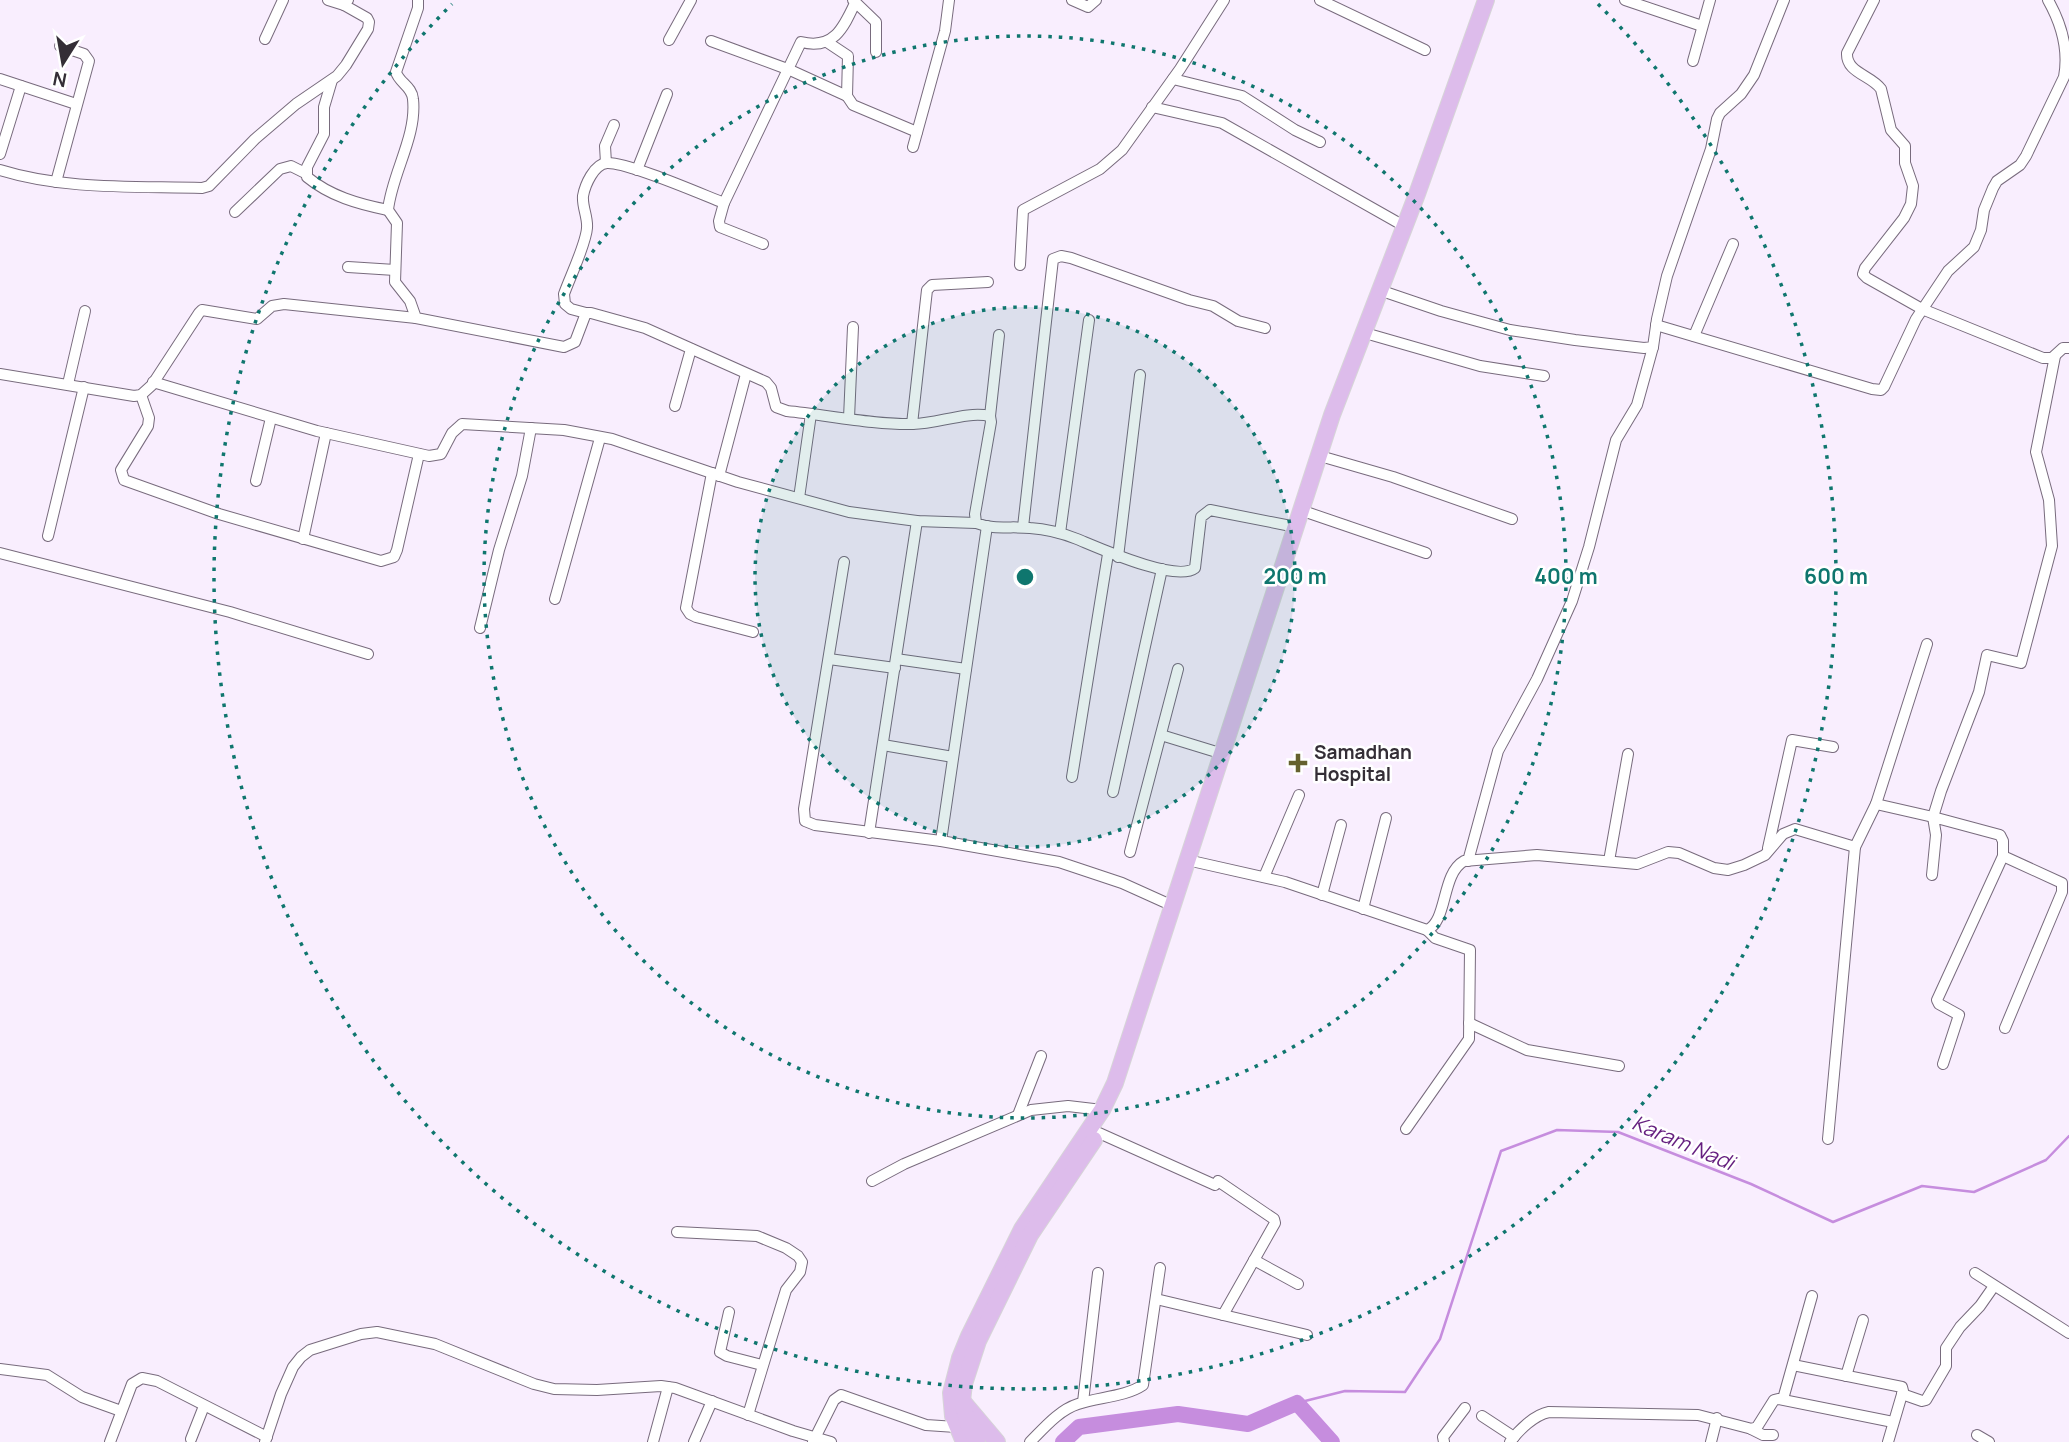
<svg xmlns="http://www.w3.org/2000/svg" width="2069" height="1442" viewBox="0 0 2069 1442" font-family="Manrope,sans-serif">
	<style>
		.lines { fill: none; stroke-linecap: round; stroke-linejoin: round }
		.stream { stroke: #c68dde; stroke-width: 2.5 }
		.river { stroke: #c68dde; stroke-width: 16 }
		.minor-casing { stroke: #786b7d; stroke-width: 12 }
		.primary-casing { stroke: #d6d5d7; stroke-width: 18 }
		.minor { stroke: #fff; stroke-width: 10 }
		.primary { stroke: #ddbceb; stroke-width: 16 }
		.ring { fill: none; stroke: #0f766e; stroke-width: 3.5; stroke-dasharray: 3.5 7 }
		.poi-dot { fill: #65612e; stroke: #fff; stroke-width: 2.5 }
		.labels { text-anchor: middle; stroke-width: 5; stroke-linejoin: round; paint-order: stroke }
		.poi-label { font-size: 19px; font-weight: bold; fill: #342e36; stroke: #fff; text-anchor: start }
		.water-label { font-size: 21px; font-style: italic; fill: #651f7f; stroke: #fff }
		.centre { fill: #0f766e; stroke: #fff; stroke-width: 3.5 }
		.ring-label { font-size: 21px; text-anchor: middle; font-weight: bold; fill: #0f766e; stroke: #fff; stroke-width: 5; stroke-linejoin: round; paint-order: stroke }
	</style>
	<rect width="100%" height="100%" fill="#f9eefe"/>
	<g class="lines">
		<polyline class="stream" points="1297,1403 1345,1391 1405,1392 1440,1339 1501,1151 1557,1130 1618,1132 1751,1184 1833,1222 1922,1186 1974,1192 2046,1160 2069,1136"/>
		<polyline class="river" points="1063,1442 1079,1427 1178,1414 1248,1424 1297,1403 1332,1442"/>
		<g class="minor-casing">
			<g id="minor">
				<polyline points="328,0 344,5 348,0"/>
				<path d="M418,0v8l-22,64c3,11 16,14 17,27 4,38 -21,74 -25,111l9,13 -2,59 15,19 6,17 148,29 11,-5 11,-29h5l54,15 121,54 5,6 5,19 11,4c40,4 88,14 126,13 25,0 52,-13 77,-8l1,6 -16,92 1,9c17,7 36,3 54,5 16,1 32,5 47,11 22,9 99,44 118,29l6,-51 9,-7 86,17"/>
				<polyline points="853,0 876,22 876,52"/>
				<polyline points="1072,0 1088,7 1096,0"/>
				<polyline points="1320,0 1425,50"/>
				<polyline points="1625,0 1702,26"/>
				<path d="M1874,0l-27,53c-1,20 24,22 34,36l10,41 14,16v17l8,23 -2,18 -7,14 -39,50 -2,6 4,4 55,31 121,49h9l11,-10h6"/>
				<polyline points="265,39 283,0"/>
				<polyline points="669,40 691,0"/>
				<polyline points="711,41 790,70 847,96"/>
				<polyline points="827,42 848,56 847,96 853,105 917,132"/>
				<polyline points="1693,61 1710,0"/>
				<polyline points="0,79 76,104"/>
				<polyline points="1173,79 1242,96 1295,130 1320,142"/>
				<path d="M332,80l-8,27v27l-17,33v10c23,19 51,27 81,33"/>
				<polyline points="1152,107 1222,123 1404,226"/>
				<polyline points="913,147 945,31 949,0"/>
				<polyline points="0,154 21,86"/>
				<polyline points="606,163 605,146 614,125"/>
				<path d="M0,170c64,20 135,16 202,18l7,-2 46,-47 41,-35 41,-28 9,-11 22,-36 1,-7 -2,-4 -23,-13"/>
				<polyline points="637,170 667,94"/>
				<polyline points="56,182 89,61 84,54 60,46"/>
				<polyline points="235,212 280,169 291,166 305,173"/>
				<path d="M763,244l-43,-17 -1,-6 5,-18 77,-161c32,8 42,-13 54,-39"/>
				<polyline points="1020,265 1023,210 1100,169 1122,150 1180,69 1224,0"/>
				<polyline points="348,267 395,270"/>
				<polyline points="1388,293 1441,311 1510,330 1575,340 1644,348 1653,347 1657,319 1667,276 1711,149 1717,119 1720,113 1741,94 1754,75 1784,0"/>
				<path d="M586,313l-15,-4 -6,-5 -1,-10c6,-17 22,-50 23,-66 1,-11 -5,-21 -4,-32 2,-11 11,-32 24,-33 21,-1 94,31 117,40"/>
				<path d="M1656,325l216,64 9,1 3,-3 32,-68 32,-48 26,-24 7,-17 3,-20 9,-22 4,-7 23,-16 6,-9 38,-79c5,-27 -3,-54 -16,-77"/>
				<polyline points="1372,335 1480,366 1544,376"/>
				<polyline points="1694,336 1733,244"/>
				<polyline points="0,374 134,396 141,395 152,385 199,313 202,310 257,319 272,306 284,304 416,318"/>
				<polyline points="153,382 317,431 429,456 441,454 452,433 462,424 564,430 612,439 738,482 849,512 917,521 976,523"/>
				<polyline points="68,384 85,311"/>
				<polyline points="141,395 149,418 148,426 121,470 124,480 219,514 381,561 394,557 397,550 419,454"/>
				<polyline points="675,406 691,349"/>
				<polyline points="990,416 999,335"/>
				<polyline points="849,418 853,327"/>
				<polyline points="912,424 927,290 932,285 988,282"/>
				<polyline points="1327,458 1393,477 1512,519"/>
				<polyline points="712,473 686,608 690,614 696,617 753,632"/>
				<polyline points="719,476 746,374"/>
				<polyline points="256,481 271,418"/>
				<polyline points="799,498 811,414"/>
				<polyline points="1309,513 1426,553"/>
				<polyline points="1023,527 1053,259 1061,256 1071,258 1189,300 1213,306 1238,321 1265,328"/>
				<polyline points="1060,533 1089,320"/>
				<polyline points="48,536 84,387"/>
				<polyline points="303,539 326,433"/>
				<polyline points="0,553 230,612 368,654"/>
				<polyline points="1118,557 1140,375"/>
				<polyline points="844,562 804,809 805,821 815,825 941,841 1059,862 1122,883 1173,906"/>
				<polyline points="555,599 600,438"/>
				<polyline points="480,628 499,550 522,476 531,428"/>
				<polyline points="829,659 895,668"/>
				<polyline points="896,659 966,669"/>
				<polyline points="1161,735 1223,754"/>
				<polyline points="883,745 953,757"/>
				<polyline points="1072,777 1108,554"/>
				<polyline points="1113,792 1162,569"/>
				<polyline points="1876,804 1927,644"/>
				<polyline points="869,833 917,521"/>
				<polyline points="941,841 987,526"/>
				<polyline points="1768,848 1792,740 1833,747"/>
				<polyline points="1130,852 1178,669"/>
				<polyline points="1468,861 1498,751 1537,679 1572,601 1589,547 1616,440 1637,405 1653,347"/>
				<polyline points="1609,861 1628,754"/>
				<path d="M1196,862l89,20 142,48c21,-9 14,-56 37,-69l73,-6 100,9 31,-12 11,1 35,15 14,2 16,-5 21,-10 18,-21 12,-5 60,18 21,-43 57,13 8,-26 38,-99 8,-37 34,8 31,-117 -3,-46 -13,-48 19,-96"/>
				<polyline points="1932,875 1936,835 1933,817 2000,835 2003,841 2003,856 2062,883 2062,892 2005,1028"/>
				<polyline points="1264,877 1299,795"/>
				<polyline points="1322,895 1341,825"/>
				<polyline points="1363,909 1386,818"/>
				<polyline points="1469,1023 1527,1050 1619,1066"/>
				<polyline points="1943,1064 1959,1015 1939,1004 1937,1000 2003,856"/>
				<polyline points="1018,1115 1041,1056"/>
				<polyline points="1406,1129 1469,1039 1470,950 1435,938 1427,930"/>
				<polyline points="1099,1133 1215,1185"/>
				<polyline points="1828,1139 1855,847"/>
				<polyline points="872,1181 904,1164 1031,1110 1068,1106 1102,1110"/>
				<polyline points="1218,1181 1274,1219 1275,1223 1223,1315"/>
				<polyline points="677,1232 757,1236 786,1248 798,1256 802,1262 800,1272 786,1290 748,1415"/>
				<polyline points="1254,1260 1298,1284"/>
				<polyline points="1975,1273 2069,1333"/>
				<polyline points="1156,1299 1307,1335"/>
				<polyline points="729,1312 720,1352 727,1356 762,1365"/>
				<polyline points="1793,1365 1902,1387 1903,1391 1888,1442"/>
				<polyline points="0,1369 47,1375 82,1397 121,1411"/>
				<polyline points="1846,1376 1863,1320"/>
				<polyline points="1902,1394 1922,1401 1926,1400 1946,1366 1946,1348 1960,1327 1980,1306 1994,1286"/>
				<polyline points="1783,1399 1812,1296"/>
				<polyline points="1083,1402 1098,1273"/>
				<polyline points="1482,1416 1514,1437"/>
				<polyline points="1751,1429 1763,1435 1773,1435"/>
				<polyline points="1977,1435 1989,1442"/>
				<polyline points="191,1439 204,1406"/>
				<polyline points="110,1442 132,1384 142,1378 157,1381 267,1437"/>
				<polyline points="265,1442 281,1394 293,1367 301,1357 310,1350 361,1334 377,1332 435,1344 534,1384 554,1389 597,1390 661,1386 675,1388 793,1431 831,1442"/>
				<polyline points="653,1442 668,1387"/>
				<polyline points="694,1442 712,1401"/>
				<polyline points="813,1442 834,1400 841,1395 926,1425 956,1427"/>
				<path d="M1030,1442c14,-14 29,-32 48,-38 21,-7 47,-7 65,-19l17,-117"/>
				<polyline points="1444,1442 1443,1437 1465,1408"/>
				<path d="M1510,1442c9,-12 24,-27 39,-30l149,3 54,14 5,-2 17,-27 4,-1 115,23"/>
				<polyline points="1711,1442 1717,1418"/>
			</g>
		</g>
		<g class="primary-casing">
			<g id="primary">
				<polyline points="964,1403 997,1442"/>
				<polyline points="964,1442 953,1416 951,1393 960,1358 969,1336 1022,1229 1102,1110 1115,1083 1332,415 1417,194 1486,0"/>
				<polyline points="977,1442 968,1424 962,1401 964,1384 978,1341 1030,1235 1094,1140"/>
			</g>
		</g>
		<use href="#minor" class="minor"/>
		<use href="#primary" class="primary"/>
	</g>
	<circle cx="1025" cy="577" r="270" fill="#0f766e" fill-opacity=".12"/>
	<g class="ring">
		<circle cx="1025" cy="577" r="270"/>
		<circle cx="1025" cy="577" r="541"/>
		<path d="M1598 4A811 811 0 1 1 452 4"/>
	</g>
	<path class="poi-dot" d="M1294.5 752.5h7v7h7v7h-7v7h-7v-7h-7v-7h7z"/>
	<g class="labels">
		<g class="poi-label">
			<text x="1314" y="759">Samadhan<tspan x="1314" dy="22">Hospital</tspan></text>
		</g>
		<g class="water-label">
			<text transform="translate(1683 1143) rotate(23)" y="7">Karam Nadi</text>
		</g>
	</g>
	<circle cx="1025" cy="577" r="10" class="centre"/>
	<g class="ring-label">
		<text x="1295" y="584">200 m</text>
		<text x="1566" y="584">400 m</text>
		<text x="1836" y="584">600 m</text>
	</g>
	<g transform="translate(63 63) rotate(191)" stroke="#ffffff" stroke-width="5" paint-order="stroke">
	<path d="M0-5L12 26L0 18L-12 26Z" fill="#342e36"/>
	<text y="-10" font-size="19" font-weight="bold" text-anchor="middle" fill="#342e36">N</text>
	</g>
</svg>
